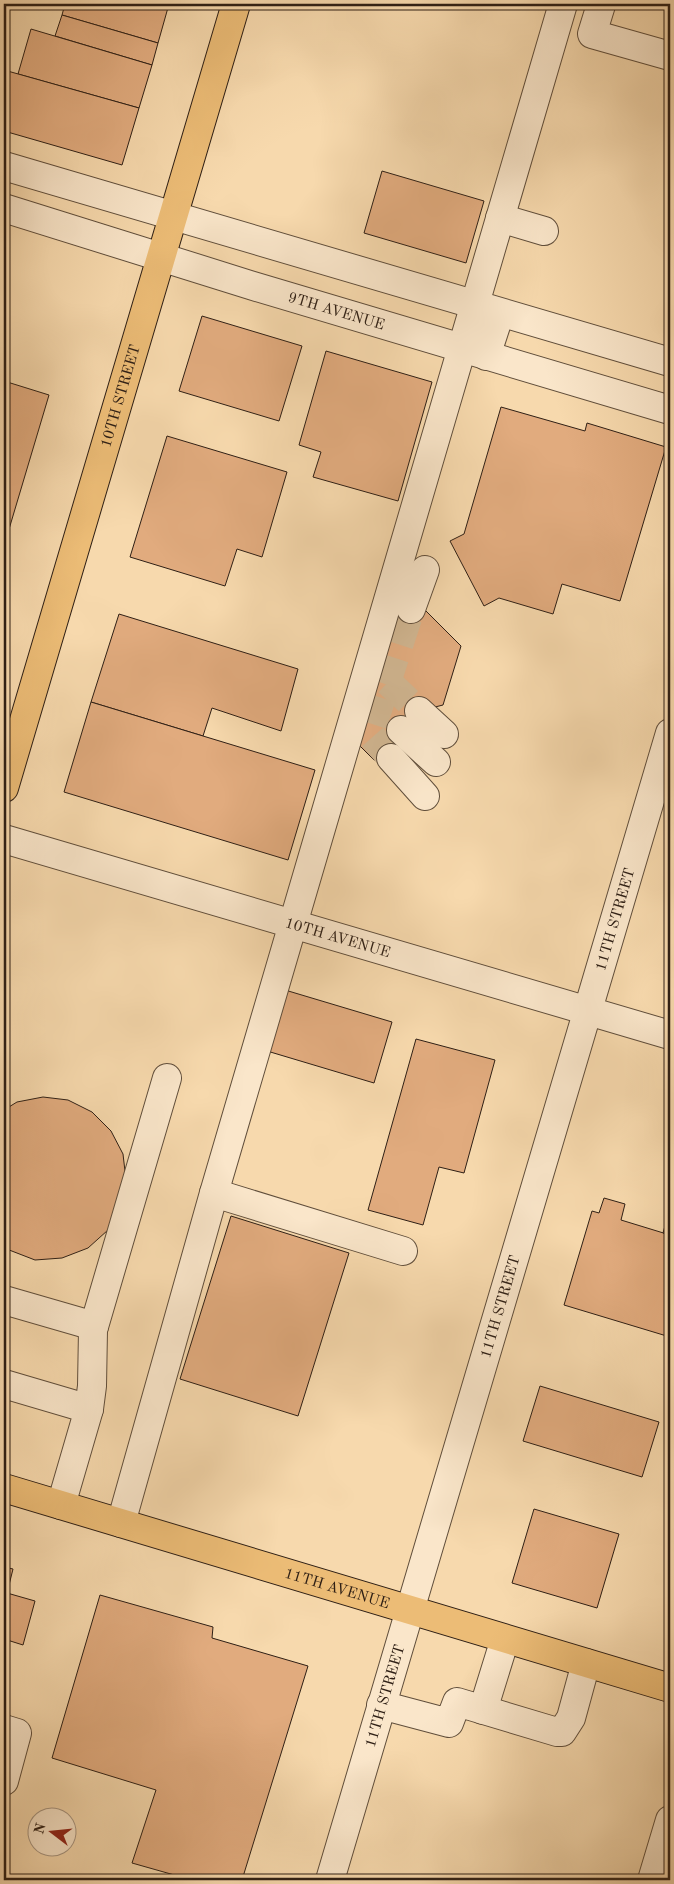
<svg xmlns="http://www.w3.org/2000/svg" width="674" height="1884" viewBox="0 0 674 1884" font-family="'Old Standard TT',serif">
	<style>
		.building { fill: #e1ab7e; stroke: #2e1f15 }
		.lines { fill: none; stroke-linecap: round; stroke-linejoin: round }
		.minor-tunnel { stroke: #cfb48f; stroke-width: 28; stroke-dasharray: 28 14; stroke-linecap: butt }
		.minor-casing { stroke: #604e3b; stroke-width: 30 }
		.major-casing { stroke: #2e1f15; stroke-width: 30 }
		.minor { stroke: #fae6ca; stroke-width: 28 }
		.major { stroke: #ecbc76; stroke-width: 28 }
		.labels { text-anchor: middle; stroke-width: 4.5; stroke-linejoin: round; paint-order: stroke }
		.street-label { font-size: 15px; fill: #2e1f15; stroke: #fae6ca }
	</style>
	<rect width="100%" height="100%" fill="#f7d9ad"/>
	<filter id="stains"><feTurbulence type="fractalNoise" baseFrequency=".004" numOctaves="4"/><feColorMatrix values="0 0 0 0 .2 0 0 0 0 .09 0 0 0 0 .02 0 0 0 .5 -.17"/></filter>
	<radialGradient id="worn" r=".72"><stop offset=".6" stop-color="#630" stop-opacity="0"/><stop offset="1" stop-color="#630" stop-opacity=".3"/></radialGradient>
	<g class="building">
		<polygon points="65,4 169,4 158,43 62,15"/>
		<polygon points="62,15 158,43 152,65 55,36"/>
		<polygon points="31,29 152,65 139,108 18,74"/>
		<polygon points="4,70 139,108 122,165 4,131"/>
		<polygon points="382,171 484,201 466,263 364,233"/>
		<polygon points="202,316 302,346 279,421 179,391"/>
		<polygon points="326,351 432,382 398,501 313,477 321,452 299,445"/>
		<polygon points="4,381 49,395 4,546"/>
		<polygon points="501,407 585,431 587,423 666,447 620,601 562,584 553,614 499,598 484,606 450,541 464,534"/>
		<polygon points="167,436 287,472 262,557 237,549 225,586 130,557"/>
		<polygon points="421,606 461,646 443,705 407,714 391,758 374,760 354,740 391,613"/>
		<polygon points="119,614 298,669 281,731 212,708 203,736 91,702"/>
		<polygon points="91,702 315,770 288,860 64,792"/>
		<polygon points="285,990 392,1022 374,1083 267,1051"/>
		<polygon points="416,1039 495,1060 464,1173 439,1167 423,1225 368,1210"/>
		<polygon points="43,1097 68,1100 92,1112 111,1131 123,1154 126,1180 108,1230 88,1248 62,1258 35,1260 4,1248 4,1110 17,1102"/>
		<polygon points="604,1198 625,1204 621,1220 670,1235 670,1337 564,1305 592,1211 599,1213"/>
		<polygon points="670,1208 670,1235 663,1233"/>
		<polygon points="231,1216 349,1253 298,1416 180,1379"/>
		<polygon points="540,1386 659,1422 642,1477 523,1441"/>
		<polygon points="534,1509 619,1534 597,1608 512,1583"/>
		<polygon points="4,1567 13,1569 7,1593 35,1601 23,1645 4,1639"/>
		<polygon points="100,1595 213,1627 212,1638 308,1666 242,1880 192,1880 132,1863 156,1790 52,1758"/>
	</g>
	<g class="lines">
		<g class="minor-tunnel">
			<polyline points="388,682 419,711"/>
			<polyline points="391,758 370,734 411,609"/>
		</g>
		<g class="minor-casing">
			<g id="minor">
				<polyline points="601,5 592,34 670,56"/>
				<polyline points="4,166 670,362"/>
				<path id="s1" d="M4,208l246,77 420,125"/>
				<polyline points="500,218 544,231"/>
				<polyline points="486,356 500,313"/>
				<polyline points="411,609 425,570"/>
				<polyline points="419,711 444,734"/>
				<polyline points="401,730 436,762"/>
				<polyline points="391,758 425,796"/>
				<path id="s2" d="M4,839l666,196"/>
				<polyline points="214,1193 403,1251"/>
				<polyline points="4,1300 94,1326"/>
				<polyline points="4,1384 89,1409"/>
				<polyline points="61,1505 89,1409 92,1386 93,1330 167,1078"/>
				<polyline points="121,1523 214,1193 563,4"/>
				<polyline points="381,1705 449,1723 457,1702 557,1732 562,1732 571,1718 586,1663"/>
				<polyline points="483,1710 505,1639"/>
				<polyline points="4,1729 17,1733 4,1781"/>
				<path id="s3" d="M330,1880l340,-1147"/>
				<polyline points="652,1880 670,1820"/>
			</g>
		</g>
		<g class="major-casing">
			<g id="major">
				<path id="s4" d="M4,788l232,-784"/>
				<path id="s5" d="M4,1488l666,200"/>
			</g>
		</g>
		<use href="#minor" class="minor"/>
		<use href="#major" class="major"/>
	</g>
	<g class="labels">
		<g class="street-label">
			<text dy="5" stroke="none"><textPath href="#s1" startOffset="348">9TH AVENUE</textPath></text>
			<text dy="5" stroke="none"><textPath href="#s4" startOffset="409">10TH STREET</textPath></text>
			<text dy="5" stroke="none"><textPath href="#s3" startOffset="1002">11TH STREET</textPath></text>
			<text dy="5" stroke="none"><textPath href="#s2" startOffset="348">10TH AVENUE</textPath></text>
			<text dy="5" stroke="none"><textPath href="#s3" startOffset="598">11TH STREET</textPath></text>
			<text dy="5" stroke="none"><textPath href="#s5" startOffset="348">11TH AVENUE</textPath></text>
			<text dy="5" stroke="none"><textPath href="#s3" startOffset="192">11TH STREET</textPath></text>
		</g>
	</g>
	<rect width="674" height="1884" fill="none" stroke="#f7d9ad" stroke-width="20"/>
	<rect x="5" y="5" width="664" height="1874" fill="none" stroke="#2e1f15" stroke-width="2.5"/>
	<rect x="10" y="10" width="654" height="1864" fill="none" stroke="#2e1f15"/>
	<g transform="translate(52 1832) rotate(286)"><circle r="24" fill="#fae6ca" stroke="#a89682"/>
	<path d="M0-4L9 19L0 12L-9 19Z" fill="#8f2418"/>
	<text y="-8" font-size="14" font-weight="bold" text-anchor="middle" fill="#2e1f15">N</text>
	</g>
	<rect width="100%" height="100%" filter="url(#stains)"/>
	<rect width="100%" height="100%" fill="url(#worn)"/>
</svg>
